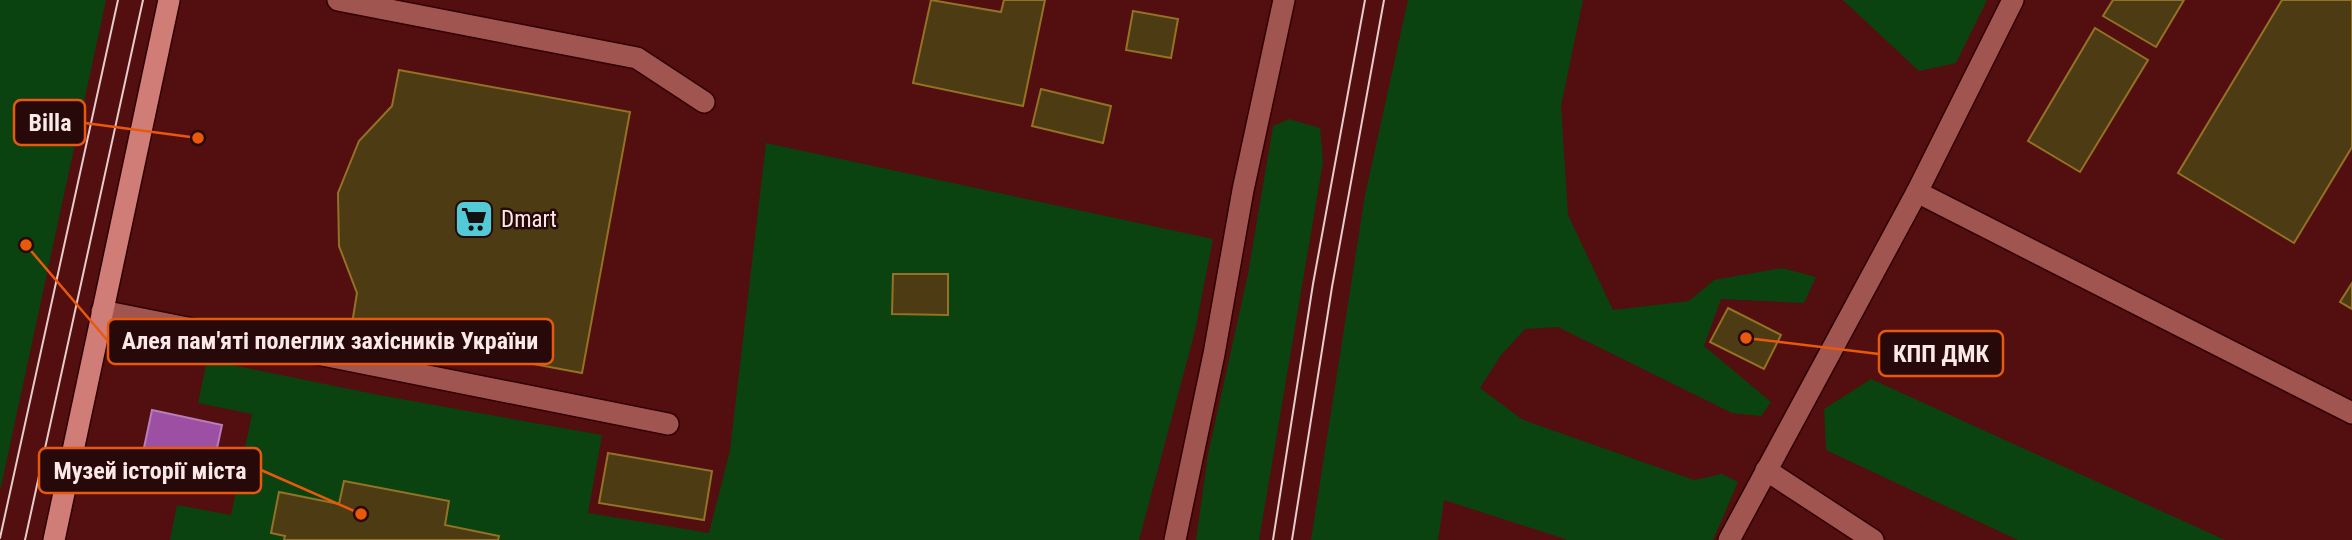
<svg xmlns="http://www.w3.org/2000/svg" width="2352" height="540" viewBox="0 0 2352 540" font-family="'Roboto Condensed',sans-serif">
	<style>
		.green { fill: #0a4310 }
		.water { fill: #9d4fa4; stroke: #b97db8; stroke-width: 2 }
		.building { fill: #4d3b14; stroke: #937225; stroke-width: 2 }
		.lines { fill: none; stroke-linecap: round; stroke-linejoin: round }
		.minor-casing { stroke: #300002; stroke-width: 24 }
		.major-casing { stroke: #300002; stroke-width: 24 }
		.minor { stroke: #a05550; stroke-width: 21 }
		.major { stroke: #d07d77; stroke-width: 21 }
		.tram { stroke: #e5cdcb; stroke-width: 2 }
		.labels { text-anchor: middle; stroke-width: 5; stroke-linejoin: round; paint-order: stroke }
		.poi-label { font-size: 23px; fill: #fbe9e7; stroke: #270909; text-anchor: start }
		.leader { fill: none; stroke: #e8590c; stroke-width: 2.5 }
		.callout-dot { fill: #e8590c; stroke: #270909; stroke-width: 2.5 }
		.callout { fill: #270909; stroke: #e8590c; stroke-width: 2.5 }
		.callout-label { font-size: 24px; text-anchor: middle; font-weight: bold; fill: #fbe9e7 }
	</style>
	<rect width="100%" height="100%" fill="#530e10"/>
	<g class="green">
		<polygon points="0,0 106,0 0,491"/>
		<polygon points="1408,0 1583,0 1561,106 1568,215 1613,310 1689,301 1714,280 1782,268 1816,277 1804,303 1721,299 1704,346 1771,402 1761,416 1732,413 1558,327 1525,329 1501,355 1480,388 1523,420 1694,480 1722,474 1738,482 1713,540 1568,540 1444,500 1438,540 1311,540 1365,195"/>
		<polygon points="1843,0 1987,0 1956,63 1919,71"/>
		<polygon points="1289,119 1320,128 1323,162 1259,540 1196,540 1208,454 1248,274 1273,126"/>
		<polygon points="766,143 1213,239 1195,331 1139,540 498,540 498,536 445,525 449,501 344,481 339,504 279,493 271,533 285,536 284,540 170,540 177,505 231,515 252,414 198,403 207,360 379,395 602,435 588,513 709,533 730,450"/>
		<polygon points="1871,379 2225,540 2018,540 1826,450 1824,409"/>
	</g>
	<polygon class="water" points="152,410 222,425 208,490 138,476"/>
	<g class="building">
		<polygon points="931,0 1001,12 1004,0 1045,0 1023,106 913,83"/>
		<polygon points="2113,0 2184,0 2156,47 2103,16"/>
		<polygon points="2282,0 2352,0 2352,147 2294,243 2178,173"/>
		<polygon points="1133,11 1178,19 1171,58 1126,50"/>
		<polygon points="2095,28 2148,60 2080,172 2028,141"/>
		<polygon points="399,70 630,112 582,373 351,330 357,293 339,246 338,193 359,141 392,106"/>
		<polygon points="1041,89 1111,106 1103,143 1032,126"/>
		<polygon points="893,274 948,274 948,315 892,314"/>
		<polygon points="2352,283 2352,309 2340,302"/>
		<polygon points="1728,308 1781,335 1764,369 1710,342"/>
		<polygon points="608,453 712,471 704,520 599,503"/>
		<polygon points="344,481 449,501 445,525 499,536 498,540 284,540 285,536 271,533 279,492 339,504"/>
	</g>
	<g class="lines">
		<g class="minor-casing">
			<g id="minor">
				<polyline points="338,0 637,58 704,102"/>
				<polyline points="2013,0 1917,192 2352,413"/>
				<polyline points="102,311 668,424"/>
				<polyline points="1766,470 1873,540"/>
				<polyline points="1175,540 1214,354 1243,190 1284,0"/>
				<polyline points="1729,540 1917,192"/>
			</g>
		</g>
		<g class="major-casing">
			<polyline id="major" points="54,540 169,0"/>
		</g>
		<use href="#minor" class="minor"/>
		<use href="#major" class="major"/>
		<g class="tram">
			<polyline points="0,538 118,0"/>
			<polyline points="25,540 143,0"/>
			<polyline points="1273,540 1313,284 1365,0"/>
			<polyline points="1292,540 1332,287 1384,0"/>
		</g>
	</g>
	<defs>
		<g id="supermarket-square" transform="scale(2.0125)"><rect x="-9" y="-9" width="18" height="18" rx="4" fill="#52cbd7" stroke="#270909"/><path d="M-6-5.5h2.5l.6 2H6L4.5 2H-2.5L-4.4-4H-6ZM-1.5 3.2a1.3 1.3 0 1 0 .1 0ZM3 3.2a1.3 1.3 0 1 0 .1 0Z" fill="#111"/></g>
	</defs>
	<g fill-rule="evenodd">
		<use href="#supermarket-square" x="474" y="219"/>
	</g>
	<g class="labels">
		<g class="poi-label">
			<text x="501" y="227">Dmart</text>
		</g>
	</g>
	<path class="leader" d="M198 138L85 123M26 245L108 341M1746 338L1879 354M361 514L261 470"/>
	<g class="callout-dot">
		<circle cx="198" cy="138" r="7"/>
		<circle cx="26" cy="245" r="7"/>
		<circle cx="1746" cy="338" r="7"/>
		<circle cx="361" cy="514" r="7"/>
	</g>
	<g class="callout">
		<rect x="14" y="100" width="71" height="45" rx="7"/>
		<rect x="108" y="319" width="445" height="45" rx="7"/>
		<rect x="1879" y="331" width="124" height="45" rx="7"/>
		<rect x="39" y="448" width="222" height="45" rx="7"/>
	</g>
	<g class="callout-label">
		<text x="50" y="131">Billa</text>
		<text x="330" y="349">Алея пам'яті полеглих захісників України</text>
		<text x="1941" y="362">КПП ДМК</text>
		<text x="150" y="479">Музей історії міста</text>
	</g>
</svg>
